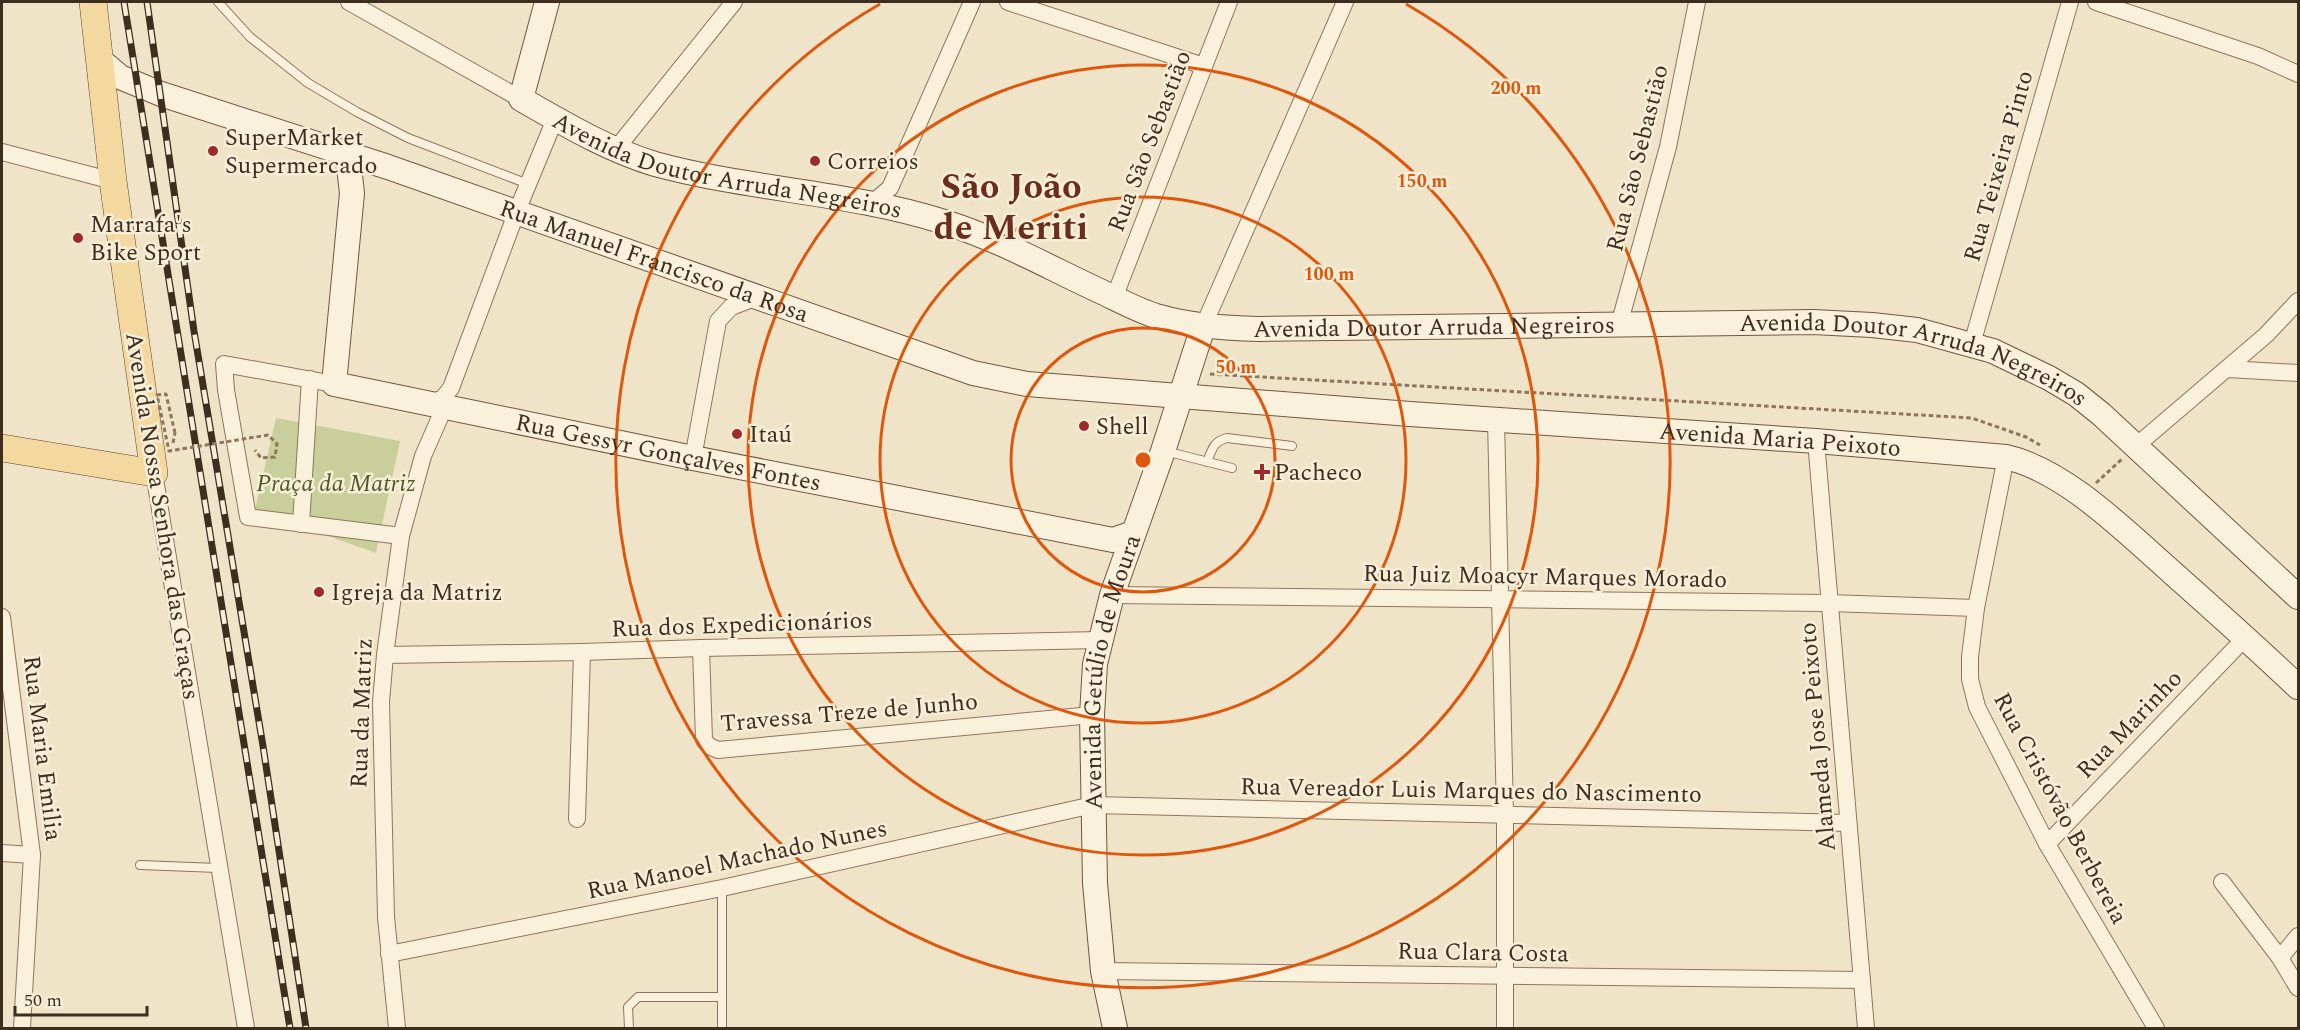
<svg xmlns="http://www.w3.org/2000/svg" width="2300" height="1030" viewBox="0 0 2300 1030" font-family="Spectral,serif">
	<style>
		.green { fill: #c9cf9b }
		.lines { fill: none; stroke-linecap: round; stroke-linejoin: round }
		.lane-casing { stroke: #8d765c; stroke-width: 10 }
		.street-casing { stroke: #8d765c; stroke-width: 18 }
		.secondary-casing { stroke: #6f573f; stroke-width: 26 }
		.primary-casing { stroke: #5b4430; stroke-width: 28 }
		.path { stroke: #8d765c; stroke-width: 3; stroke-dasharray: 4.5 3; stroke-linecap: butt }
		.lane { stroke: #faf1dc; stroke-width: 8 }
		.street { stroke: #faf1dc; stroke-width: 16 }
		.secondary { stroke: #faf1dc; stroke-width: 24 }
		.primary { stroke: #f3d9a0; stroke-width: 27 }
		.rail-casing { stroke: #3d2e20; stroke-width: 7 }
		.rail { stroke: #f7eed8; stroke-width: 4.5; stroke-dasharray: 14; stroke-linecap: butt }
		.path-bridge { stroke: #8d765c; stroke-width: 3; stroke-dasharray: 4.5 3; stroke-linecap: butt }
		.ring { fill: none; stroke: #df570d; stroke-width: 3 }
		.poi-dot { fill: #9e2a2b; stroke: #f7eed8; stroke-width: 2 }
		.labels { text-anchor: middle; stroke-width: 5; stroke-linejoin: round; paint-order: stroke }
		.poi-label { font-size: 24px; fill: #3d2e20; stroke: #f7eed8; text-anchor: start }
		.street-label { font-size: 24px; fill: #3d2e20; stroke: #f7eed8 }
		.park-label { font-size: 24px; font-style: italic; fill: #4d5a26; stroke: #f7eed8 }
		.town-label { font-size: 36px; font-weight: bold; fill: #6b2e1e; stroke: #f7eed8 }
		.centre { fill: #df570d; stroke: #f7eed8; stroke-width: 3 }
		.ring-label { font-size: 18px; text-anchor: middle; font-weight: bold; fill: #df570d; stroke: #f7eed8; stroke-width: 5; stroke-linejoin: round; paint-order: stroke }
	</style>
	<rect width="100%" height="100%" fill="#f0e4c8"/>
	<polygon class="green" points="276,418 400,441 376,553 255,510"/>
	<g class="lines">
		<g class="lane-casing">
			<g id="lane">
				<polyline points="218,2 250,37 308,83 357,112 408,138 528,184"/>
				<polyline points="1165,451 1232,468"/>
				<path d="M1207,462c5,-13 7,-21 20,-24l65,8"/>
				<polyline points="140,865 218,868"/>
				<polyline points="629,1028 628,1007 638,997 722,997"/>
				<polyline points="722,1028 722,888"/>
			</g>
		</g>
		<g class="street-casing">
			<g id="street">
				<polyline points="349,2 521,99"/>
				<polyline points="1008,2 1204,66"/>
				<polyline points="2096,2 2258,56 2298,74"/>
				<polyline points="616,149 734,2"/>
				<polyline points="2,152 113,181"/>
				<polyline points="871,204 890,188 972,2"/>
				<polyline points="1114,298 1229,2"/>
				<polyline points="1619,325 1668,147 1697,2"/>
				<polyline points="1203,327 1345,2"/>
				<polyline points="1972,344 2070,2"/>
				<polyline points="2228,369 2298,373"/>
				<polyline points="334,384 224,364 226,390 248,517 401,536"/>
				<polyline points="429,404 443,398 451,388 517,211 555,119"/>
				<polyline points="1496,420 1505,815 1505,1028"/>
				<polyline points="1816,441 1866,1028"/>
				<polyline points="2136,446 2266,335 2298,301"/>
				<polyline points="2006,457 1976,608 1970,657 1970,679 1977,707 2047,844 2156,1028"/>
				<polyline points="693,458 718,321 731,307 757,297"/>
				<polyline points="154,473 246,1028"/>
				<polyline points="301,524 310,379"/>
				<polyline points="1112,595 1829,603 1976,608"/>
				<polyline points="2,617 32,855 22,1028"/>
				<polyline points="701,648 704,740 709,746 718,750 1092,715"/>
				<polyline points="385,655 582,652 701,648 1100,640"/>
				<polyline points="577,819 582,652"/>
				<polyline points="2047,844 2246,637"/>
				<polyline points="2,853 32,855"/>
				<polyline points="2222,882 2280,958 2298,988"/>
				<polyline points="389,954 722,888 1093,805 1848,823"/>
				<polyline points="2280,958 2298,936"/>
				<polyline points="1103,971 1862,980"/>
				<polyline points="397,1028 386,917 381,702 385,655 401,536 423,456 444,408"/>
			</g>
		</g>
		<g class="secondary-casing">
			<g id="secondary">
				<path id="s1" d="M547,2l-26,97c42,24 87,51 134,65 95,26 195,28 289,58 55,17 106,46 158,70 17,8 35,18 54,24 35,10 67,12 103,13l554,-7 59,3 45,5 76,21 56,27 27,16 25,20 197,183"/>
				<path id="s2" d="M101,61l19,16 41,17 227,73 585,206 54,11 383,30 406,27 190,16c58,13 117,72 160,110 45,40 89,79 132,120"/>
				<path id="s3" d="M345,154l4,13 3,26 -18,191 359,74 420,82 20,-7"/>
				<path id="s4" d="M1115,1028l-12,-57 -8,-88 -3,-168 3,-51 17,-69 51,-144 40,-124"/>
			</g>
		</g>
		<g class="primary-casing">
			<polyline id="primary" points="2,448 154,473 113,181 93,2"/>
		</g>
		<g class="path">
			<polyline points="1210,374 1972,418 2026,437 2040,445"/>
			<polyline points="173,443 175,433"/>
			<polyline points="2096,483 2122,459"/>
		</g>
		<use href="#lane" class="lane"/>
		<use href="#street" class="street"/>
		<use href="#secondary" class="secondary"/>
		<use href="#primary" class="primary"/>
		<g class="rail-casing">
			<g id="rail">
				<polyline points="124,2 290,1028"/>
				<polyline points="147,2 194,331 263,746 306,1028"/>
			</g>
		</g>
		<use href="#rail" class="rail"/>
		<polyline class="path-bridge" points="175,433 166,394 157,395 169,451 268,435 277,444 275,457 261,458 255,450"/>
	</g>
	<g class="ring">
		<circle cx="1143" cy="460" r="132"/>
		<circle cx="1143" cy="460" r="263"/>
		<circle cx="1143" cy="460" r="395"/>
		<path d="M1406 4A527 527 0 1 1 880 4"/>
	</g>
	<g class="poi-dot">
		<circle cx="213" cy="151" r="6"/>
		<circle cx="815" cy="161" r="6"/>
		<circle cx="78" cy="238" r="6"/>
		<circle cx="1084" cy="426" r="6"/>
		<circle cx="737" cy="434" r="6"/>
		<path d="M1259 463h6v6h6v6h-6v6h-6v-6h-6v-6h6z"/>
		<circle cx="319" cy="592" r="6"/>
	</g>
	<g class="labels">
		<g class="poi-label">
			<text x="225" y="145">SuperMarket<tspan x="225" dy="28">Supermercado</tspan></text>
			<text x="827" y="169">Correios</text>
			<text x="90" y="232">Marrafa's<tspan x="90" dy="28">Bike Sport</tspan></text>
			<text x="1096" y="434">Shell</text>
			<text x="749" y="442">Itaú</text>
			<text x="1274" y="480">Pacheco</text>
			<text x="331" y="600">Igreja da Matriz</text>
		</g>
		<g class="street-label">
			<text transform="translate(1149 141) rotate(-69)" y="8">Rua São Sebastião</text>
			<text transform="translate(1637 158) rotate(-76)" y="8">Rua São Sebastião</text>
			<text dy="8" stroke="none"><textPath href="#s1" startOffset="320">Avenida Doutor Arruda Negreiros</textPath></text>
			<text transform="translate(1998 166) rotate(-74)" y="8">Rua Teixeira Pinto</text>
			<text dy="8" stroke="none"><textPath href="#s2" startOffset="590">Rua Manuel Francisco da Rosa</textPath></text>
			<text dy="8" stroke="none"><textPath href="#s1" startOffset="1056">Avenida Doutor Arruda Negreiros</textPath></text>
			<text dy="8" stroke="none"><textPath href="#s1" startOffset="1542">Avenida Doutor Arruda Negreiros</textPath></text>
			<text dy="8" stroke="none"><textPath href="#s2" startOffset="1738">Avenida Maria Peixoto</textPath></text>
			<text dy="8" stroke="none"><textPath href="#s3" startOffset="573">Rua Gessyr Gonçalves Fontes</textPath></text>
			<text transform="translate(163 516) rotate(81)" y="8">Avenida Nossa Senhora das Graças</text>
			<text transform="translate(1545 576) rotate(1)" y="8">Rua Juiz Moacyr Marques Morado</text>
			<text transform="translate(742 624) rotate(-2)" y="8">Rua dos Expedicionários</text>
			<text dy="8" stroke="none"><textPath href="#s4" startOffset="360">Avenida Getúlio de Moura</textPath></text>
			<text transform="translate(849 712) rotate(-5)" y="8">Travessa Treze de Junho</text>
			<text transform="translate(361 713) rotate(-88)" y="8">Rua da Matriz</text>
			<text transform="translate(2129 724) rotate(-46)" y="8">Rua Marinho</text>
			<text transform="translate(1817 737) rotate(-95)" y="8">Alameda Jose Peixoto</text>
			<text transform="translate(43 748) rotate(83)" y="8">Rua Maria Emilia</text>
			<text transform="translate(1471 790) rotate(1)" y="8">Rua Vereador Luis Marques do Nascimento</text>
			<text transform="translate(2061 808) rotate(62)" y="8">Rua Cristóvão Berbereia</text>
			<text transform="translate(737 859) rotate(-12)" y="8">Rua Manoel Machado Nunes</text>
			<text transform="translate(1483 952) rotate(1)" y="8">Rua Clara Costa</text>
		</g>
		<g class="park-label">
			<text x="336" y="491">Praça da Matriz</text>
		</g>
		<g class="town-label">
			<text x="1011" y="198">São João<tspan x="1011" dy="41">de Meriti</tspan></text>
		</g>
	</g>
	<circle cx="1143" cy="460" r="9" class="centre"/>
	<g class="ring-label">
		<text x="1516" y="94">200 m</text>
		<text x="1422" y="187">150 m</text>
		<text x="1329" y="280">100 m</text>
		<text x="1236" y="373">50 m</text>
	</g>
	<rect width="2300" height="1030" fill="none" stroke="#3d2e20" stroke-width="6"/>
	<path d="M15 1006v9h132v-9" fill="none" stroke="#3d2e20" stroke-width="3"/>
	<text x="24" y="1006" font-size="18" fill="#3d2e20" stroke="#f7eed8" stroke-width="4.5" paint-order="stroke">50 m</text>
</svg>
